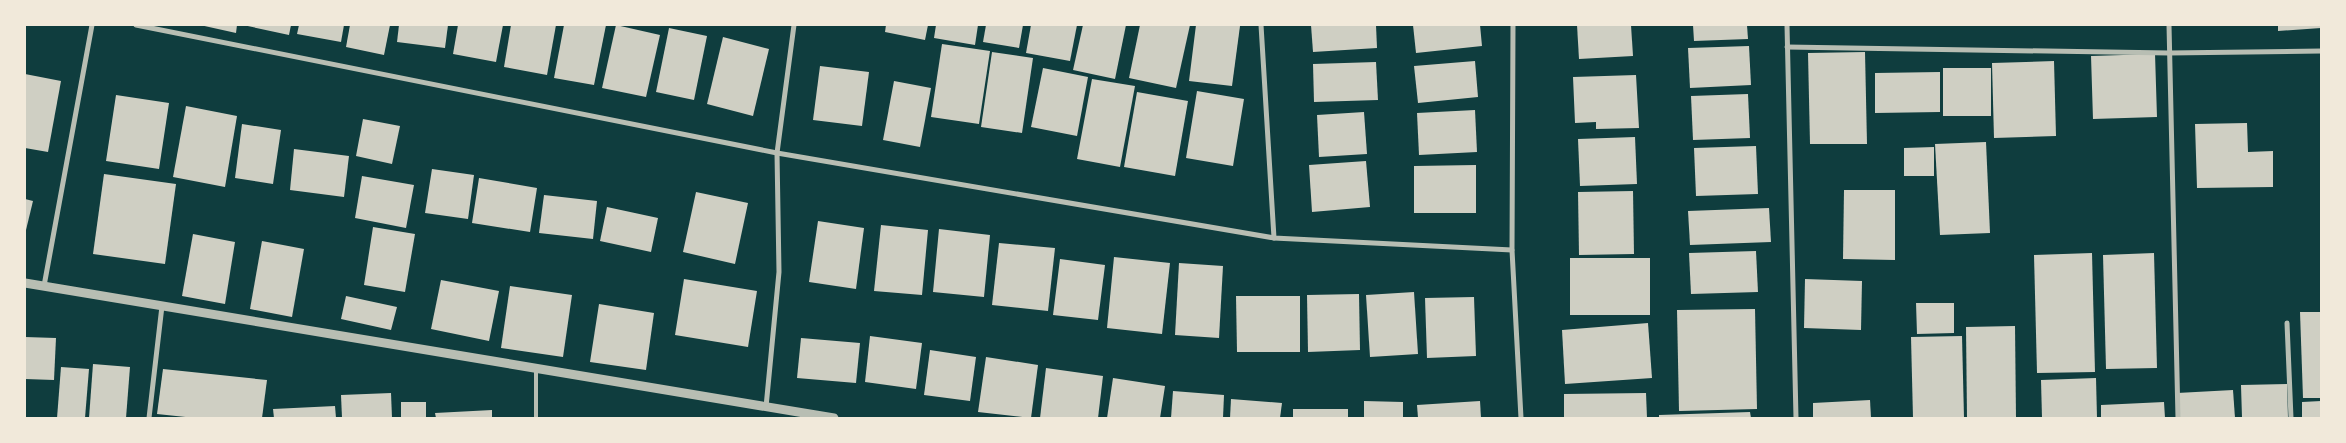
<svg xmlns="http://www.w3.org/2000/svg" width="2346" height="443" viewBox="0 0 2346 443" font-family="'Varela Round',sans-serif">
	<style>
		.building { fill: #cfcfc3 }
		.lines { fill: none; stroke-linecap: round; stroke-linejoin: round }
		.service { stroke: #b8beb3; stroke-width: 4 }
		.minor { stroke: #b8beb3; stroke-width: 5 }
		.tertiary { stroke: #b8beb3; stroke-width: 9 }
	</style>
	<rect width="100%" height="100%" fill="#0f3d3e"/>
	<g class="building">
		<polygon points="200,25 237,25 236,33"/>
		<polygon points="243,25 291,25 289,35"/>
		<polygon points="299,25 344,25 341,42 297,34"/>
		<polygon points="350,25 390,25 384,55 346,47"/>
		<polygon points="399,25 448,25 445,48 397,42"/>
		<polygon points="458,25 503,25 496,62 453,54"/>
		<polygon points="511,25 556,25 547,75 504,67"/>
		<polygon points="564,25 606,25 594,85 554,78"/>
		<polygon points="616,25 660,35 646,97 602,88"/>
		<polygon points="886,25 928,25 925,40 885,32"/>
		<polygon points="936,25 978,25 975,45 934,38"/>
		<polygon points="986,25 1023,25 1019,48 983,42"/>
		<polygon points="1031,25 1077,25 1070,61 1026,53"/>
		<polygon points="1083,25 1126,25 1115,79 1073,70"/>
		<polygon points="1140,25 1190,25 1176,88 1129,78"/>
		<polygon points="1196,25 1240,26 1232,86 1189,81"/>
		<polygon points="1311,25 1376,25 1377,48 1313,52"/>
		<polygon points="1413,25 1480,25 1482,46 1416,53"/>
		<polygon points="1577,25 1631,25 1633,56 1579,59"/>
		<polygon points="1693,25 1747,25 1748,39 1694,41"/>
		<polygon points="2278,25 2321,25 2321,28 2278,31"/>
		<polygon points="669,28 707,36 694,100 656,92"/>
		<polygon points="723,37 769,49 753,116 707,104"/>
		<polygon points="942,44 990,51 979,124 931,117"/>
		<polygon points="1749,46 1751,85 1690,88 1688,48"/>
		<polygon points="992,52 1033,58 1022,133 981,127"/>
		<polygon points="1865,52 1867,144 1810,144 1808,53"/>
		<polygon points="2155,54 2157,117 2093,119 2091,56"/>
		<polygon points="1475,61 1478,97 1418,103 1414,66"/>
		<polygon points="2054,61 2056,136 1994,138 1992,63"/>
		<polygon points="1376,62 1378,100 1314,102 1313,64"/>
		<polygon points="820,66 869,72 862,126 813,120"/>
		<polygon points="1043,68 1088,77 1077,136 1031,127"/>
		<rect x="1943" y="68" width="48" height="48"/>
		<polygon points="1940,72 1940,112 1875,113 1875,73"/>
		<polygon points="25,74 61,81 48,152 25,148"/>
		<polygon points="1636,75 1639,128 1596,129 1596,122 1575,123 1573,77"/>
		<polygon points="1092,79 1135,86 1120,167 1077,159"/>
		<polygon points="894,81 931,88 920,147 883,140"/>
		<polygon points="1197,91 1244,99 1233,166 1186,158"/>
		<polygon points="1137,92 1188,101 1175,176 1124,167"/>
		<polygon points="1748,94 1750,138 1693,140 1691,96"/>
		<polygon points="116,95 169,103 159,169 106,161"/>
		<polygon points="186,106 237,116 225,187 173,177"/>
		<polygon points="1475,110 1477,152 1419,155 1417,113"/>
		<polygon points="1364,112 1367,154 1319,157 1317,115"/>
		<polygon points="363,119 400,126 392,164 356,156"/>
		<polygon points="2247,123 2248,152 2273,151 2273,187 2197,188 2195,124"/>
		<polygon points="242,124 281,130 273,184 235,178"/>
		<polygon points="1635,137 1637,184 1580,186 1578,139"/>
		<polygon points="1986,142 1990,233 1940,235 1935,144"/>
		<polygon points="1756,146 1758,194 1696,196 1694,148"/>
		<polygon points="1934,147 1934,176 1904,176 1904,148"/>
		<polygon points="294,149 349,156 344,197 290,190"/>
		<polygon points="1366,161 1370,207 1312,212 1309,165"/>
		<polygon points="1476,165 1476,213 1414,213 1414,166"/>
		<polygon points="432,169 474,175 468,219 425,213"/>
		<polygon points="104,174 176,184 165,264 93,254"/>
		<polygon points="362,176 414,185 406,228 355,218"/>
		<polygon points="479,178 537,188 530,232 472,223"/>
		<polygon points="1844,190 1895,190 1895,260 1843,259"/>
		<polygon points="1633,191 1634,254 1579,255 1578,192"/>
		<polygon points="696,192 748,203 735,264 683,252"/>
		<polygon points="544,195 597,201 593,239 539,233"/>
		<polygon points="25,199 33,201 26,230 25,230"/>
		<polygon points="607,207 658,218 651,252 600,241"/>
		<polygon points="1769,208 1771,242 1690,245 1688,211"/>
		<polygon points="818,221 864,228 856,289 809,282"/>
		<polygon points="881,225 928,230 922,295 874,291"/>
		<polygon points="373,227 415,234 405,292 364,285"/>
		<polygon points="939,229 990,235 984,297 933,292"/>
		<polygon points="193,234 235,242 225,304 182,296"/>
		<polygon points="262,241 304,249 292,317 250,309"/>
		<polygon points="999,243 1055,248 1048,311 992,305"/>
		<polygon points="1756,251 1758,292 1691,294 1689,253"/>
		<polygon points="2092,253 2095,372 2037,373 2034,255"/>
		<polygon points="2154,253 2157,368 2106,369 2103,255"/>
		<polygon points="1114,257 1170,263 1162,334 1107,328"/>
		<rect x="1570" y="258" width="80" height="57"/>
		<polygon points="1060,259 1105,265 1098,320 1053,315"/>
		<polygon points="1179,263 1223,266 1219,338 1175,335"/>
		<polygon points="684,279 757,291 748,347 675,335"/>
		<polygon points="1805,279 1862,281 1861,330 1804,328"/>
		<polygon points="441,280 499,291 489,341 431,329"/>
		<polygon points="510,286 572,295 563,357 501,348"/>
		<polygon points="1414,292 1418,354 1370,357 1366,295"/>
		<polygon points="1359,294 1360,350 1308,352 1307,295"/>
		<polygon points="346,296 397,307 391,330 341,319"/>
		<polygon points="1236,296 1300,296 1300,352 1237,352"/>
		<polygon points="1474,297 1476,356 1427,358 1425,298"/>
		<polygon points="1916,303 1954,303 1954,333 1917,334"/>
		<polygon points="599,304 654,313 646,370 590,362"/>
		<polygon points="1755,309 1757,409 1679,411 1677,310"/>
		<polygon points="2300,312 2321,312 2321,398 2303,398"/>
		<polygon points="1648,323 1652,378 1565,384 1562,330"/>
		<polygon points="2015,326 2016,418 1967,418 1966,327"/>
		<polygon points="870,336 922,343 916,389 865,382"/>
		<polygon points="1962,336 1964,418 1913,418 1911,337"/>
		<polygon points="25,337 56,338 54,380 25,379"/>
		<polygon points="801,338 860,343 856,383 797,378"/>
		<polygon points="930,350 976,357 970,401 924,395"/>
		<polygon points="986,357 1038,365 1031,418 978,412"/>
		<polygon points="93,364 130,367 126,418 89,418"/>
		<polygon points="61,367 89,369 85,418 57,418"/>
		<polygon points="1046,368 1103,376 1098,418 1040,418"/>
		<polygon points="163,369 267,380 262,418 195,418 157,414"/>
		<polygon points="1113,378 1165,386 1160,418 1107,418"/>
		<polygon points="2096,378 2097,418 2042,418 2041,380"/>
		<polygon points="2287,384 2288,418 2242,418 2241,385"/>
		<polygon points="2233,390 2235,418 2179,418 2177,393"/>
		<polygon points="1173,391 1224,395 1223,418 1171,418"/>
		<polygon points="391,393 392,418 342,418 341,395"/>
		<polygon points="1646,393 1647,418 1564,418 1564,394"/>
		<polygon points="1231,399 1282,403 1280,418 1230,418"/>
		<polygon points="1870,400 1871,418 1813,418 1813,403"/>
		<polygon points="1364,401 1403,402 1403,418 1364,418"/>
		<polygon points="1480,401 1481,418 1418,418 1417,405"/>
		<polygon points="2321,401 2321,418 2302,418 2302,402"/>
		<rect x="401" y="402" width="25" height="16"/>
		<polygon points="2164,402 2165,418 2101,418 2101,405"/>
		<polygon points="335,406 336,418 274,418 273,409"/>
		<rect x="1293" y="409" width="55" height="9"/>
		<polygon points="492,410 492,418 436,418 435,413"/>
		<polygon points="1750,412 1751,418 1659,418 1659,415"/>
	</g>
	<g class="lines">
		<polyline class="service" points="536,369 536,418"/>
		<g class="minor">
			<polyline points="136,25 777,153 1274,238 1512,250"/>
			<polyline points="1261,25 1274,238"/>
			<polyline points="1513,25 1512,250 1521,418"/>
			<polyline points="1787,25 1796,418"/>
			<polyline points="2169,25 2178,418"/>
			<polyline points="1787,47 2169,53 2321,51"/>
			<polyline points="44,286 92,25"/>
			<polyline points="2287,323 2291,418"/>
			<polyline points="766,407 779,272 777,153 794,25"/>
			<polyline points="149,418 162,306"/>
		</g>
		<polyline class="tertiary" points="25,283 834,418"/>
	</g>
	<rect width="2346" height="443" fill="none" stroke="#f1e9da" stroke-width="52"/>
</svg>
